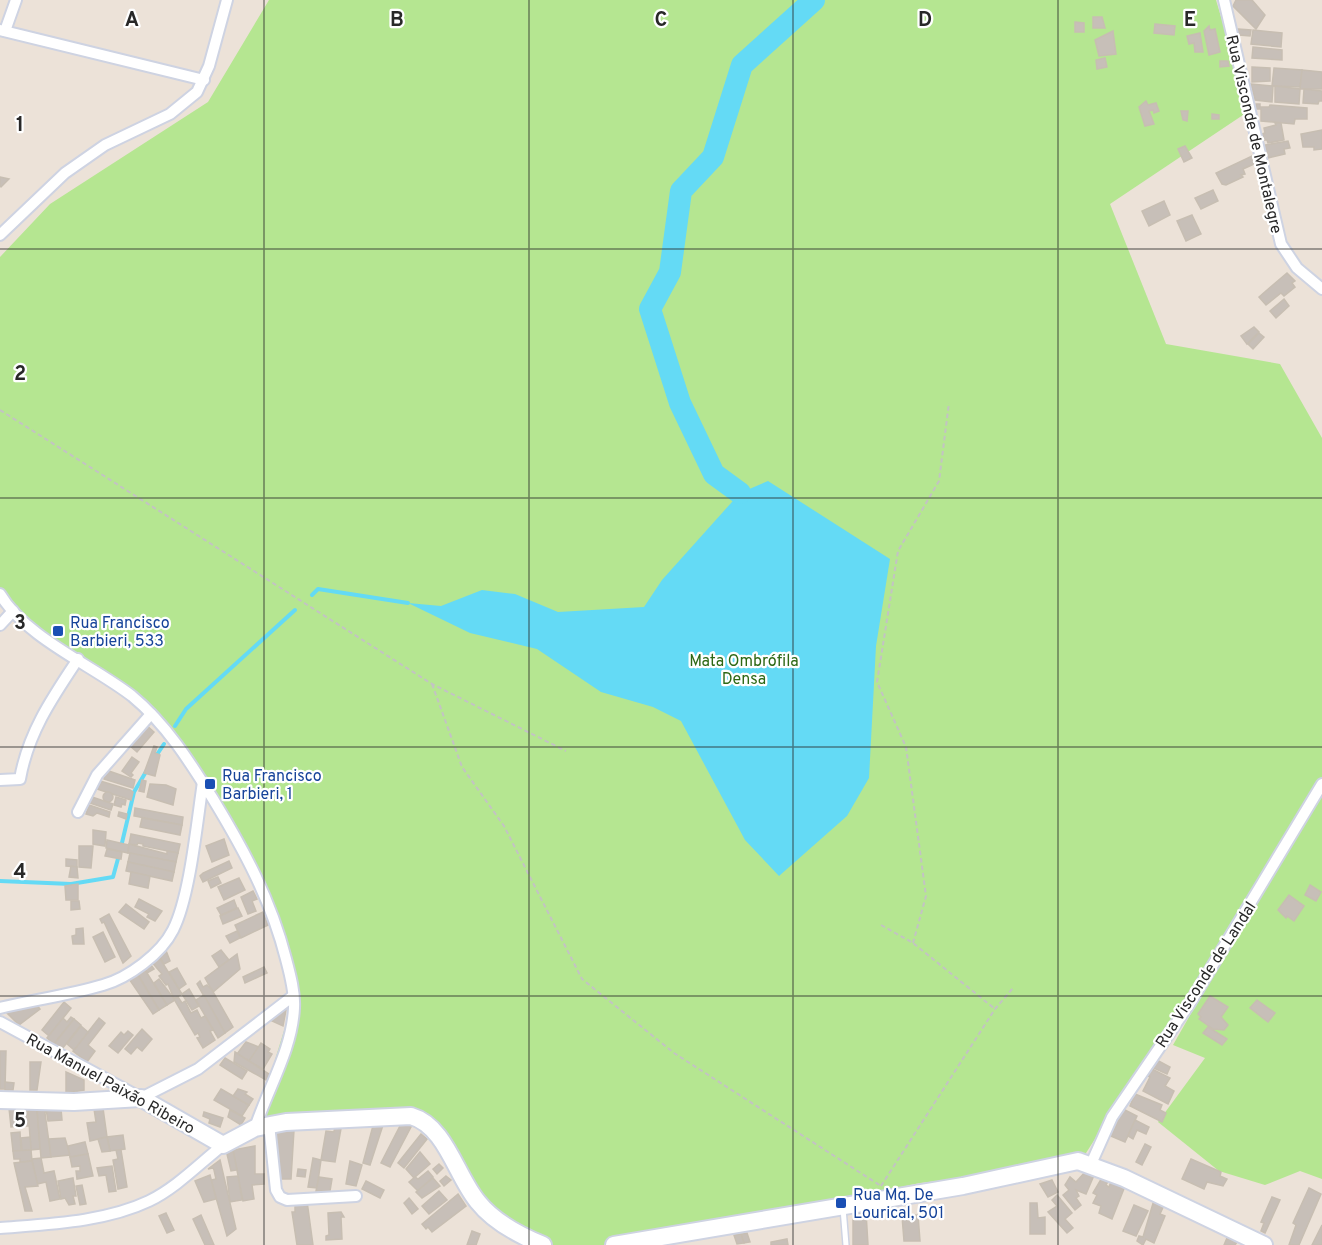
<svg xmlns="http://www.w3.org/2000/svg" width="1322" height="1245" viewBox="0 0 1322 1245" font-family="Overpass,sans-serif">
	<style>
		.green { fill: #b5e691 }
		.water { fill: #64daf5 }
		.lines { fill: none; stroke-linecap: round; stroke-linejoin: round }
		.stream { stroke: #64daf5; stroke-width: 4 }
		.river { stroke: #64daf5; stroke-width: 22 }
		.building { fill: #c7bfb8; stroke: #c7beb2; stroke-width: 1.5 }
		.service-casing { stroke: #ced3e2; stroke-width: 8 }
		.minor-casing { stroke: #ced3e2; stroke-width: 14 }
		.secondary-casing { stroke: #ced3e2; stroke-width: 20 }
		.path { stroke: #c3c3c3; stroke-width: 2; stroke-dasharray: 4.5 3; stroke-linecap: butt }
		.service { stroke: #fff; stroke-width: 5 }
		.minor { stroke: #fff; stroke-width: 10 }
		.secondary { stroke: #fff; stroke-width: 16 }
		.grid { fill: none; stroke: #282828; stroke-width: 1.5; stroke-opacity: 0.55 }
		.transit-dot { fill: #1a4fb4; stroke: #fff; stroke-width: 2 }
		.labels { text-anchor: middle; stroke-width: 4.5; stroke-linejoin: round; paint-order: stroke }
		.street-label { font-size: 16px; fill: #282828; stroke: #fff }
		.transit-label { font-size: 16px; fill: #164399; stroke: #fff; text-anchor: start }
		.park-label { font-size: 16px; fill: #2d6815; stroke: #fff }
		.grid-label { font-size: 20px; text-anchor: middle; font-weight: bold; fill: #282828; stroke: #fff; stroke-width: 4.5; stroke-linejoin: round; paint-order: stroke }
	</style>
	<rect width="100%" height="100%" fill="#ece2d8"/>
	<g class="green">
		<polygon points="269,0 1216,0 1249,111 1110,204 1166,344 1280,364 1322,438 1322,783 1079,1164 920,1183 621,1245 547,1245 476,1199 425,1114 255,1125 294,998 280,935 227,821 146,709 47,639 0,593 0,257 50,204 208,102"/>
		<polygon points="1322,784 1322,1179 1300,1171 1265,1185 1219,1171 1158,1122 1205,1058 1173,1045"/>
	</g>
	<polygon class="water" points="768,481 890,559 876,646 869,778 847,816 779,876 745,840 681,721 653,707 601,692 537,649 470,633 408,603 441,606 482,590 515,594 558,612 644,607 662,580 740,493"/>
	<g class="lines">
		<g class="stream">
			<polyline points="312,595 318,589 408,603"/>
			<polyline points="175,726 186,709 295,610"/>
			<polyline points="156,756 164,744"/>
			<polyline points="121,847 134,792 147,770"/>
			<polyline points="0,881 71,884 113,877 119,855"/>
		</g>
		<polyline class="river" points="740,493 714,474 680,403 650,309 670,272 681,191 713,157 742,65 814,0"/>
	</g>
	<g class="building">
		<polygon points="1236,0 1252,0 1265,15 1256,29 1233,6"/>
		<polygon points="1093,17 1102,17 1105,28 1093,28"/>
		<polygon points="1075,22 1084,23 1084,32 1075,32"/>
		<polygon points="1155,24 1175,26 1174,35 1154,33"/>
		<polygon points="1209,26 1210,30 1215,29 1220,52 1209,55 1204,31"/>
		<polygon points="1238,29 1251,30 1250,36 1239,35"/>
		<polygon points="1253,30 1282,33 1281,47 1251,44"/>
		<polygon points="1113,31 1116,54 1099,56 1095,40"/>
		<polygon points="1200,33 1203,52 1195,52 1194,43 1189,44 1187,36"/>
		<polygon points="1253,47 1282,50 1282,60 1252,58"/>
		<polygon points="1105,58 1107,67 1097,69 1096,60"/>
		<polygon points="1220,61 1228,61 1229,66 1220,67"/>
		<polygon points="1252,67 1270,68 1270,81 1252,82"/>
		<polygon points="1274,68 1302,70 1300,87 1272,86"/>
		<polygon points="1302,70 1322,72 1322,89 1300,89"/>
		<polygon points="1251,84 1273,86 1272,102 1255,100"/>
		<polygon points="1275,86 1300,89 1299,104 1275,102"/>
		<polygon points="1304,89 1322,91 1322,101 1319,101 1318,104 1303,103"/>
		<polygon points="1146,101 1148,105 1156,103 1159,111 1154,113 1153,110 1149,111 1154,124 1145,126 1139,107"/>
		<polygon points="1256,104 1260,104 1260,107 1269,107 1270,105 1307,108 1307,119 1295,119 1294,124 1261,121 1261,109 1256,109"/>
		<polygon points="1181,111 1188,111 1187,121 1183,120"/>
		<polygon points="1212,114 1219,115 1219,119 1212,119"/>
		<polygon points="1275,123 1281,123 1284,140 1268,143 1267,140 1263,140 1262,134 1265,133 1264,128 1276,125"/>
		<polygon points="1322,130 1322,149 1314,150 1314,147 1303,147 1301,134"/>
		<polygon points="1288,141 1290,148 1284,149 1285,154 1268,158 1265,145"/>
		<polygon points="1185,146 1192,158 1184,162 1178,149"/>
		<polygon points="1252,156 1254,164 1243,169 1245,174 1241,175 1243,177 1226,185 1222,184 1216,173"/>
		<polygon points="0,177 9,179 1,187 0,186"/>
		<polygon points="1213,190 1218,201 1201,209 1195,198"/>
		<polygon points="1164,201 1170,215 1149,226 1142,211"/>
		<polygon points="1192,215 1201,234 1186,241 1177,221"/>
		<polygon points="1287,273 1295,281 1292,283 1295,287 1284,296 1281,293 1266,305 1259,297"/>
		<polygon points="1284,299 1289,306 1276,318 1270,311"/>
		<polygon points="1254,327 1259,332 1247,344 1241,336"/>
		<polygon points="1259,333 1264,337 1253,349 1248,344"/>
		<polygon points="144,723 154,732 137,752 130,746 133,743 130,740"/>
		<polygon points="154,746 157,747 155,753 160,755 155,776 144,773"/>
		<polygon points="132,757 139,762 131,773 133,775 131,777 122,771"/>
		<polygon points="106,770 135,780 133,788 104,779"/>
		<polygon points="97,780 130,790 133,792 131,800 94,788"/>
		<polygon points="142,780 146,781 144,792 139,791"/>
		<polygon points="150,784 166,785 176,789 173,805 147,797"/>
		<circle cx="108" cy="797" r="5"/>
		<polygon points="92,797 113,804 111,810 90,803"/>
		<polygon points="116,797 126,800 125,805 122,804 121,807 114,805"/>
		<polygon points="89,805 110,812 109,817 97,813 93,816 86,814"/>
		<polygon points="135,808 183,817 182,825 134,816"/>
		<polygon points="119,812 127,814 126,819 118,816"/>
		<polygon points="142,818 182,825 180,835 140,827"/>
		<polygon points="93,830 106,832 105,846 93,844"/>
		<polygon points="131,834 180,844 178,853 143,846 143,844 138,843 137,845 129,844"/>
		<polygon points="224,839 229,855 212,862 206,846"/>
		<polygon points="107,840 129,845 128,853 106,848"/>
		<polygon points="129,844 167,854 167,851 178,853 176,862 128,853"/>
		<polygon points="79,846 93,846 91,868 79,867"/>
		<polygon points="107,849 122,852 121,859 105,856"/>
		<polygon points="130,853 176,862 174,872 128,862"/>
		<polygon points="66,859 77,860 77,867 66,866"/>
		<polygon points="229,861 232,868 203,882 200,876 203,873"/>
		<polygon points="128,862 174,872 172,881 126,871"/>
		<polygon points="71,866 77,867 78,878 69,877"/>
		<polygon points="131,872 150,876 148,888 129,884"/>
		<polygon points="218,877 221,883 211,888 208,881"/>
		<polygon points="239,878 245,890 224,900 218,887"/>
		<polygon points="78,884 78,900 66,900 65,886"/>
		<polygon points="1310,885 1321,892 1316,901 1305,895"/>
		<polygon points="253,891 257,899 252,901 256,911 248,914 241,897"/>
		<polygon points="1289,895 1304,906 1294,921 1287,916 1286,918 1278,910"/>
		<polygon points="139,899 162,911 155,921 147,917 149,914 135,907"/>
		<polygon points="234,900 237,908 221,915 217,908"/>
		<polygon points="71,901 79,901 80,909 71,910"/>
		<polygon points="126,904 149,922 144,929 119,912"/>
		<polygon points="238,908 242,916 223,924 220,916"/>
		<polygon points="263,912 268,925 241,938 235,925"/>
		<polygon points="109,914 131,956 123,963 104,922 102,923 100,919"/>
		<polygon points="83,928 84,944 73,944 72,936 76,935 76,929"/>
		<polygon points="237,931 240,938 230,943 226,936"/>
		<polygon points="103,932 115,957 105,962 93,937"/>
		<polygon points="165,948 170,961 164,964 157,953"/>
		<polygon points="221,950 229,960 219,967 212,956"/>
		<polygon points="157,954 182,994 174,999 168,984 166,985 159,976 162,974 149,959"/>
		<polygon points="237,954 240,969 213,992 205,978"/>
		<polygon points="148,961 154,969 147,973 142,965"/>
		<polygon points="142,965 167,1005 159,1010 135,970"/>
		<polygon points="264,967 267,973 245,983 243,977"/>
		<polygon points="177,968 186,984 179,989 169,972"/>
		<polygon points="135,970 159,1010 153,1014 127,976"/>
		<polygon points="159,979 175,1000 167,1005 154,983"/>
		<polygon points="200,981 203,987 207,985 212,990 233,1027 225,1033 197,984"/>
		<polygon points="189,989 199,1006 192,1010 182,994"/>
		<polygon points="204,995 225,1033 218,1038 196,1000"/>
		<polygon points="1210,996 1228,1007 1221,1017 1228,1025 1224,1030 1213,1029 1199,1019 1201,1017 1198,1014"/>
		<polygon points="178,997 182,1003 185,1001 191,1013 197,1010 201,1018 205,1016 213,1030 210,1031 215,1040 203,1048 197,1038 200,1037 198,1033 195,1035 174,999"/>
		<polygon points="1257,1000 1275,1013 1268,1022 1250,1008"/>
		<polygon points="28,1002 35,1008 37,1005 40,1009 19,1025 7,1013 15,1007 17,1010"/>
		<polygon points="64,1002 71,1008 49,1036 42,1030"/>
		<polygon points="282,1006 286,1010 283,1026 272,1021"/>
		<polygon points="71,1017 74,1019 54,1044 47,1038 63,1018 67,1022"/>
		<polygon points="99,1018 105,1023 88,1045 95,1051 87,1062 73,1051"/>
		<polygon points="74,1019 81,1025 62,1049 54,1044"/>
		<polygon points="81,1026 88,1032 74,1050 67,1044"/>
		<polygon points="1208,1027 1227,1039 1222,1045 1203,1033"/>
		<polygon points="142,1029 152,1039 142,1051 137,1047 131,1054 125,1049"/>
		<polygon points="128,1031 133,1035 118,1053 109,1046 121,1032 124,1035"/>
		<polygon points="246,1042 259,1047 249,1061 237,1054"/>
		<polygon points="261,1043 270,1049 268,1052 272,1054 263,1069 249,1061"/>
		<polygon points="0,1051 6,1051 5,1089 0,1089"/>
		<polygon points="235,1052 269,1074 266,1080 234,1062"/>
		<polygon points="225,1058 247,1071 242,1079 220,1065"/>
		<polygon points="1153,1058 1170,1067 1167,1074 1149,1066"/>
		<polygon points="30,1062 41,1062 37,1090 30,1090"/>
		<polygon points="1150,1068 1170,1078 1165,1086 1174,1091 1168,1104 1143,1091 1150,1077 1146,1075"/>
		<polygon points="66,1072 84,1080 84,1090 66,1093"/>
		<polygon points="5,1082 14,1083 13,1090 5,1090"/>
		<polygon points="221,1089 249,1105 242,1116 214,1100"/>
		<polygon points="238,1089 247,1092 245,1094 253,1099 249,1105 233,1096"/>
		<polygon points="1135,1094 1162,1105 1160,1110 1166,1113 1162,1122 1130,1106"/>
		<polygon points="9,1108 20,1108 20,1126 11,1127"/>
		<polygon points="20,1108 28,1109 29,1126 20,1126"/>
		<polygon points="103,1108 107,1137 90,1141 87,1123 96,1122 94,1109"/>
		<polygon points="28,1109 37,1109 40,1149 31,1150"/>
		<polygon points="37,1109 46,1109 45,1113 51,1157 41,1158"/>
		<polygon points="46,1109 61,1109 62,1120 48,1121"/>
		<polygon points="1123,1109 1137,1116 1125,1142 1111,1136"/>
		<polygon points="230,1110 245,1118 241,1125 228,1117"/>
		<polygon points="204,1112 223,1118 220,1127 209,1123 210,1119 203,1116"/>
		<polygon points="403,1120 412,1125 390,1167 381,1163"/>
		<polygon points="1135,1120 1149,1127 1146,1134 1137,1130 1133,1139 1128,1136"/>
		<polygon points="374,1122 384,1122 370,1165 363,1163"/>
		<polygon points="342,1123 335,1162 321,1160 326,1131 334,1132 335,1124"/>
		<polygon points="294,1130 291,1179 276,1179 274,1144 277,1144 277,1131"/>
		<polygon points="20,1132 21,1151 13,1151 11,1133"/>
		<polygon points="421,1134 427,1139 404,1168 398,1163"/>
		<polygon points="123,1135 125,1149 110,1151 107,1137"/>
		<polygon points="30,1137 31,1150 22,1151 21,1138"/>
		<polygon points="107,1137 110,1151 102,1152 98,1139"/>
		<polygon points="65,1138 70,1155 51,1157 49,1139"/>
		<polygon points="85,1142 88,1154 70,1157 68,1146"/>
		<polygon points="1145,1144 1151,1147 1142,1165 1136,1162"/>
		<polygon points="255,1146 255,1174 264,1174 264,1184 252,1185 254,1199 243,1201 233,1150"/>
		<polygon points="31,1150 32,1161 20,1162 20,1159 14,1159 13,1151"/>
		<polygon points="116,1150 121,1150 127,1187 118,1189 113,1160 118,1159"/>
		<polygon points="233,1150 237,1170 231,1171 227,1154"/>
		<polygon points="420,1152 430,1164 414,1178 406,1169"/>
		<polygon points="88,1154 93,1176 77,1179 76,1171 80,1171 80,1166 72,1167 70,1157"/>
		<polygon points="41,1158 44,1173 54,1171 60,1199 50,1201 46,1182 37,1184 32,1159"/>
		<polygon points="313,1158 321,1160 317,1188 308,1187"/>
		<polygon points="1191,1159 1221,1172 1220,1176 1227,1179 1223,1186 1207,1182 1204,1189 1182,1179"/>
		<polygon points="220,1160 236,1229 227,1236 211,1180 216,1179 214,1170 213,1168 208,1169"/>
		<polygon points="32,1161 38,1186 25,1187 32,1211 25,1211 14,1163"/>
		<polygon points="350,1161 362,1165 356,1186 346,1184"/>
		<polygon points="439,1164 443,1168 437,1174 433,1169"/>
		<polygon points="112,1166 116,1191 109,1192 106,1175 99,1176 97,1168"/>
		<polygon points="298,1169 306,1170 305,1177 297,1176"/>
		<polygon points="1087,1170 1095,1173 1086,1194 1076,1190 1079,1196 1076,1198 1081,1205 1075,1210 1063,1195 1069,1190 1065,1185 1070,1177 1076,1182"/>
		<polygon points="428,1171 433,1177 418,1191 409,1182 415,1177 418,1179"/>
		<polygon points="210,1175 216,1199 204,1202 195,1181"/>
		<polygon points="238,1176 242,1200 230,1202 227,1177"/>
		<polygon points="446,1176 451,1180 444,1186 440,1181"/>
		<polygon points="1103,1176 1110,1178 1106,1185 1109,1187 1112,1179 1125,1186 1112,1219 1099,1213 1101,1206 1093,1203 1097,1195 1093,1193"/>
		<polygon points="319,1177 332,1179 330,1191 316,1191"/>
		<polygon points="73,1178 76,1196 73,1196 75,1204 69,1205 65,1198 61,1199 58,1181"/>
		<polygon points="433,1178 440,1186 422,1198 416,1192"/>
		<polygon points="1052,1180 1058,1192 1048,1197 1040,1184"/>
		<polygon points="366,1181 384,1190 380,1198 362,1189"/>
		<polygon points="82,1185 86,1204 80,1205 76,1186"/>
		<polygon points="1309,1188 1321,1194 1299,1245 1289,1245 1296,1225 1293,1223"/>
		<polygon points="439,1191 447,1200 429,1214 422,1206"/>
		<polygon points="458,1194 466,1206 432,1232 428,1227 426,1229 422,1224"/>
		<polygon points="1057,1195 1072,1213 1065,1219 1073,1228 1067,1233 1048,1212 1057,1206 1052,1200"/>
		<polygon points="1272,1197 1280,1200 1265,1233 1261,1231 1264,1223 1261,1222"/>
		<polygon points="409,1198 418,1209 412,1214 404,1203"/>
		<polygon points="1154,1200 1164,1205 1160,1214 1165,1216 1154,1243 1146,1239 1143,1245 1137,1241 1139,1236 1143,1237"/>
		<polygon points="307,1201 313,1245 297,1245 292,1212 295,1212 295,1202"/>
		<polygon points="1030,1203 1037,1203 1038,1218 1045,1217 1045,1234 1030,1234"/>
		<polygon points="1134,1205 1148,1211 1136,1236 1123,1231"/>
		<polygon points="341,1212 344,1217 341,1217 342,1239 326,1240 326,1236 329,1235 328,1213"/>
		<polygon points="866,1212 868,1245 853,1245 853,1214"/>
		<polygon points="166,1213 174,1230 167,1233 159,1216"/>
		<polygon points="201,1215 214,1245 205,1245 193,1219"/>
		<polygon points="918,1215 920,1241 904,1241 902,1216"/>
		<polygon points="1322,1225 1322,1245 1312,1245"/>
		<polygon points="472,1231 480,1234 476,1245 467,1245"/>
		<polygon points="747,1233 750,1242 744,1243 741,1234"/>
		<polygon points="741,1234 744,1243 737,1244 734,1235"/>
		<polygon points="1227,1238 1237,1242 1235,1245 1224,1245"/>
		<polygon points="787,1239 788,1245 771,1245 771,1242"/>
	</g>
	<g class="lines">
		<g class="service-casing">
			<polyline id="service" points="843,1208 846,1245"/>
		</g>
		<g class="minor-casing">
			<g id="minor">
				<polyline points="1224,0 1281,244 1297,268 1322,289"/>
				<polyline points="0,30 204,80"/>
				<polyline points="5,31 16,0"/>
				<polyline points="0,235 65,173 105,145 170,114 197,92 209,66 227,0"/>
				<path d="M0,594c26,44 92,71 132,102 34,28 58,66 81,103 31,51 58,101 73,160 4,15 9,33 8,49 -2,42 -26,80 -39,120"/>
				<polyline points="0,625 13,611"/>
				<path d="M0,780l20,-1c8,-46 32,-81 58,-120"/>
				<polyline points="78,812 97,775 151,714"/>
				<path d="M0,1008c34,-8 69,-13 103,-23 25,-7 58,-31 70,-55 17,-33 24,-109 30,-148"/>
				<polyline points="0,1022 141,1098 198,1069 293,996"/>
				<polyline points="269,1124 276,1190 280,1197 287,1200 356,1196"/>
				<polyline points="1091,1164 1112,1117 1190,1003 1322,784"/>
				<path d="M0,1228c49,-4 105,-6 149,-27 27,-13 50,-37 74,-56"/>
			</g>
		</g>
		<g class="secondary-casing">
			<g id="secondary">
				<path d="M0,1100l74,2 67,-4 82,47 32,-17 31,-6 125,-6c35,10 45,60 67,86 15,19 43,34 65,43"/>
				<polyline points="614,1245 963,1186 1078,1161 1124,1178 1264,1245"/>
			</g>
		</g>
		<g class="path">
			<polyline points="0,410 432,684 566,751"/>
			<polyline points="432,684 462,767 504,826 582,979 674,1053 881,1186"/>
			<polyline points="881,925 913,943 995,1009"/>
			<polyline points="913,943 926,896 906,747 877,682 898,551 939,481 949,403"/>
			<polyline points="881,1186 995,1009 1013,988"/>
		</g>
		<use href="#service" class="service"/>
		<use href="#minor" class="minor"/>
		<use href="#secondary" class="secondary"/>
	</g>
	<path class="grid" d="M264,0v1245M529,0v1245M793,0v1245M1058,0v1245M0,249h1322M0,498h1322M0,747h1322M0,996h1322"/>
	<g class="transit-dot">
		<rect x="52" y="625" width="12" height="12" rx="3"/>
		<rect x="204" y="778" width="12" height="12" rx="3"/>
		<rect x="835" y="1197" width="12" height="12" rx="3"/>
	</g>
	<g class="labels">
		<g class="street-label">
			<text transform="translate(1255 134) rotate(77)" y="6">Rua Visconde de Montalegre</text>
			<text transform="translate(1205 974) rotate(-57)" y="6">Rua Visconde de Landal</text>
			<text transform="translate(111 1083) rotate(29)" y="6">Rua Manuel Paixão Ribeiro</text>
		</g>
		<g class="transit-label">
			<text x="70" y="628">Rua Francisco<tspan x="70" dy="18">Barbieri, 533</tspan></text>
			<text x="222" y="781">Rua Francisco<tspan x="222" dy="18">Barbieri, 1</tspan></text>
			<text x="853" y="1200">Rua Mq. De<tspan x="853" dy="18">Lourical, 501</tspan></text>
		</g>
		<g class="park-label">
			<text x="744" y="666">Mata Ombrófila<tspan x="744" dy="18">Densa</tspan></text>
		</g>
	</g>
	<g class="grid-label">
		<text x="132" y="26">A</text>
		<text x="397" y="26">B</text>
		<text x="661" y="26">C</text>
		<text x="925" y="26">D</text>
		<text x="1190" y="26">E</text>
		<text x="20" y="131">1</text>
		<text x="20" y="380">2</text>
		<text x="20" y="629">3</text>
		<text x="20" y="878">4</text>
		<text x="20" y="1127">5</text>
	</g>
</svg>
